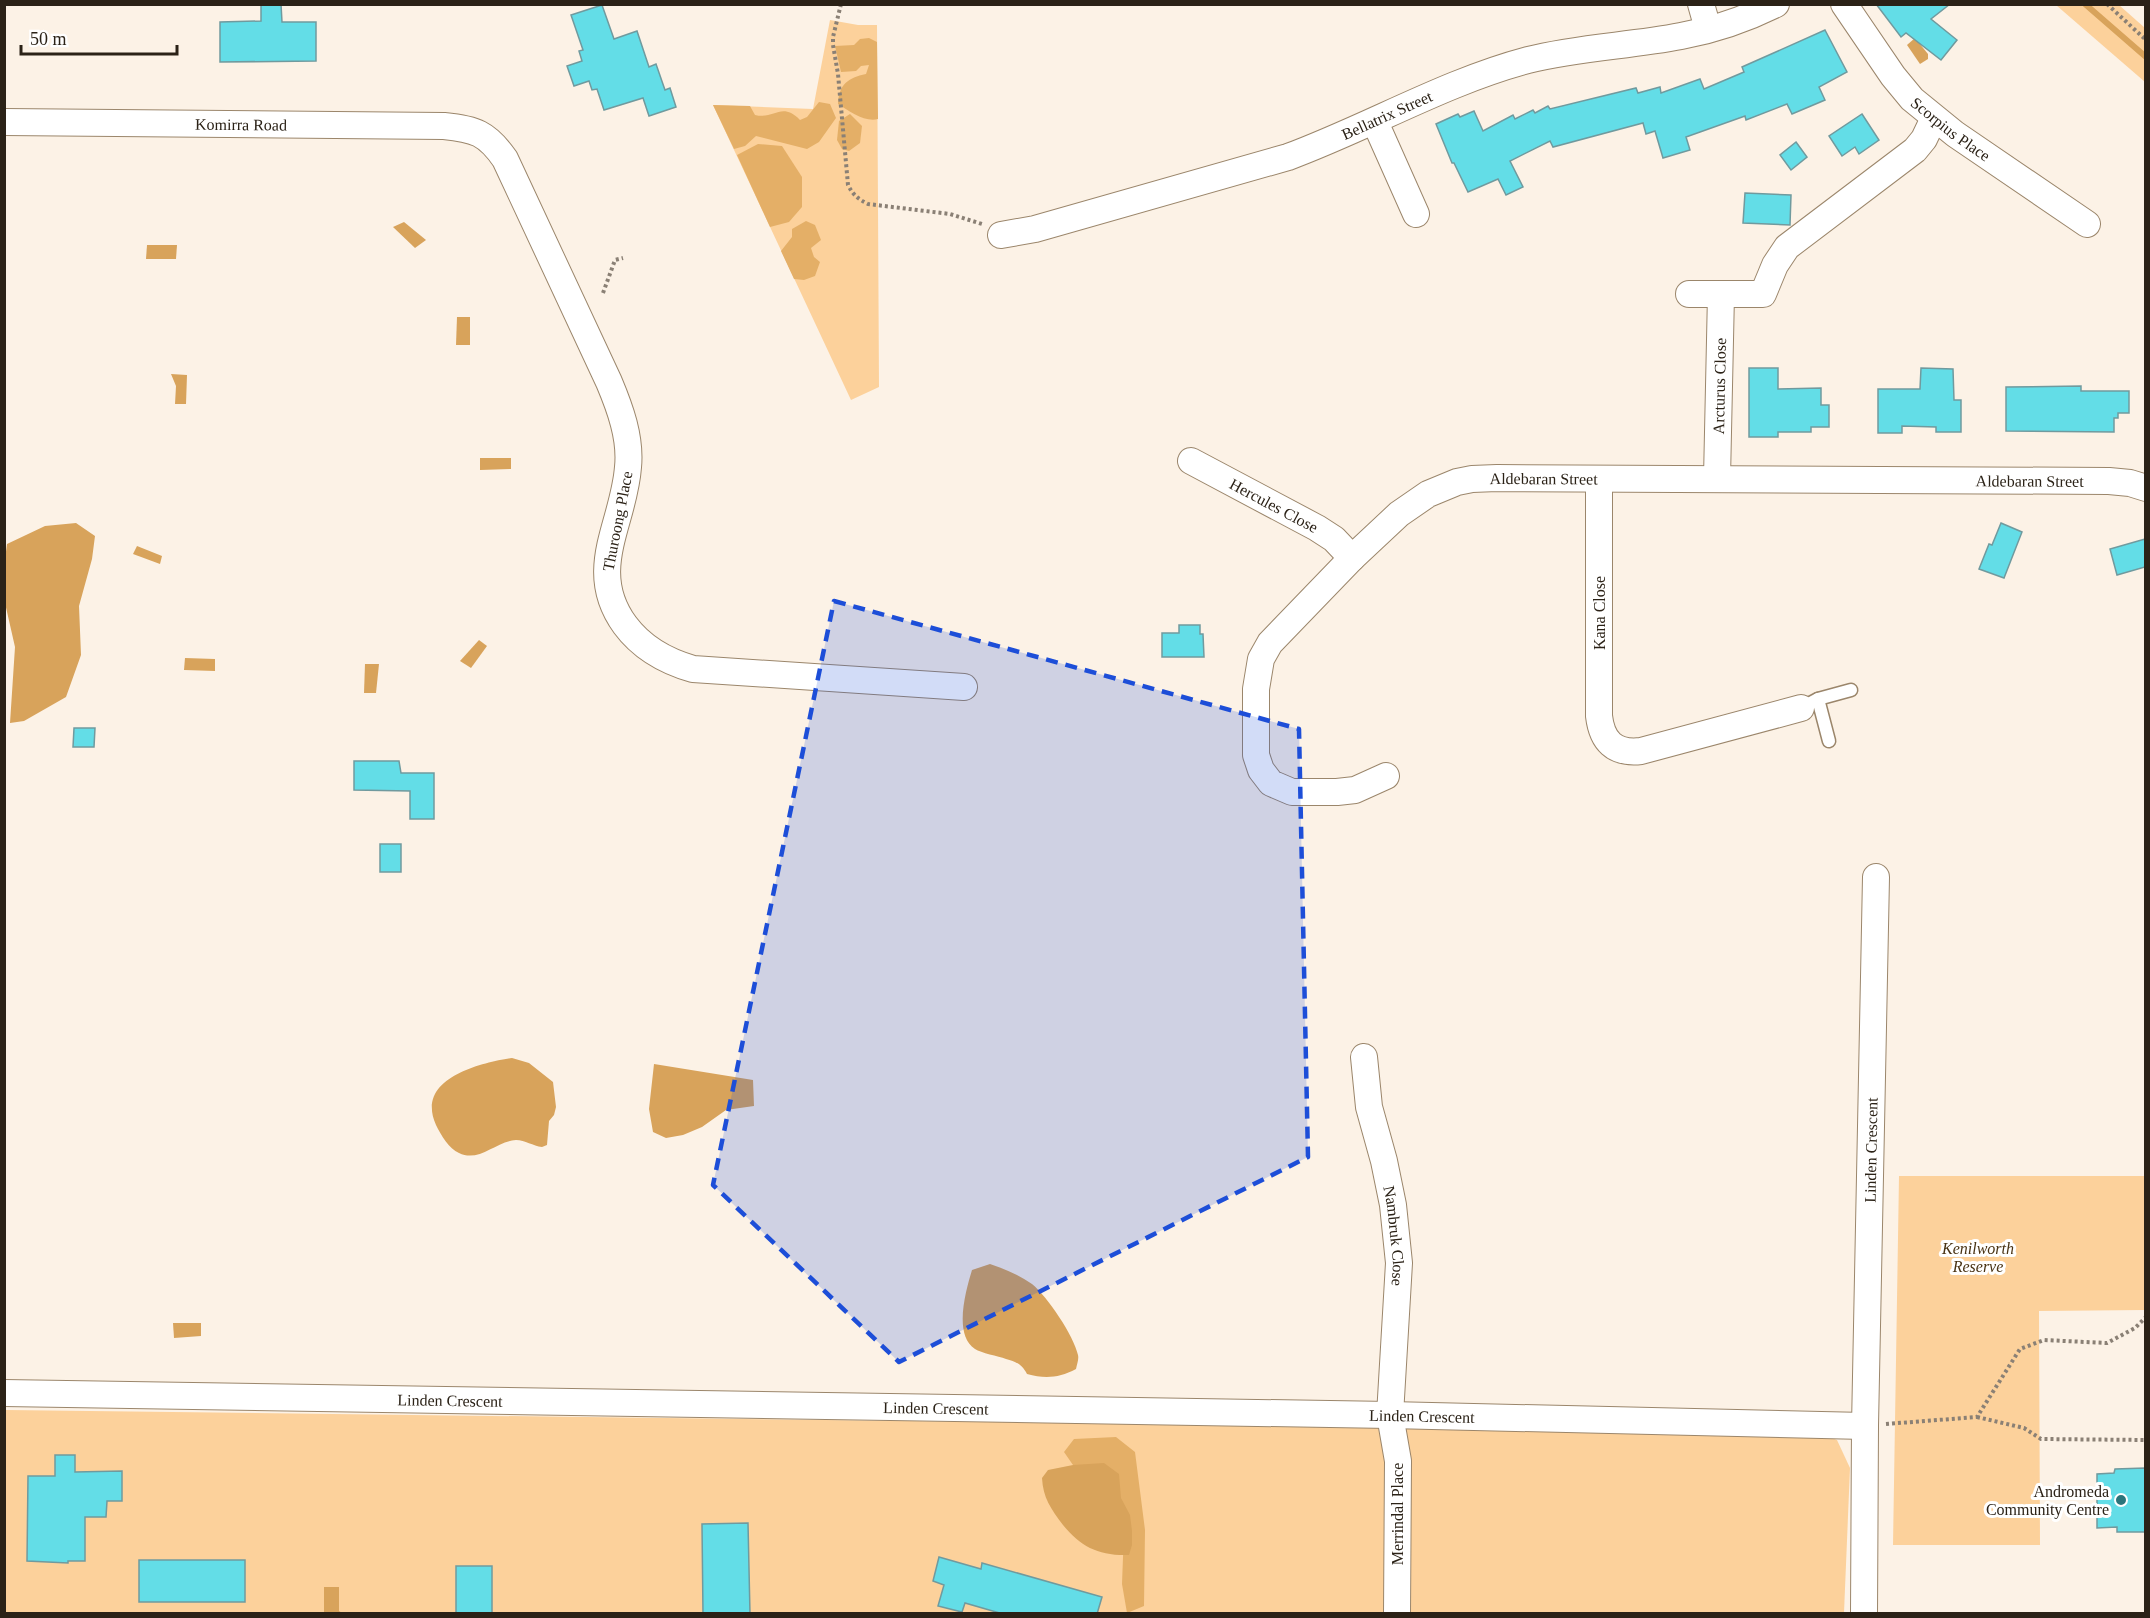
<svg xmlns="http://www.w3.org/2000/svg" width="2150" height="1618" viewBox="0 0 2150 1618" font-family="'Times New Roman',serif">
	<style>
		.green { fill: #fcd19b }
		.forest { fill: #e4af67 }
		.water { fill: #d8a35b }
		.lines { fill: none; stroke-linecap: round; stroke-linejoin: round }
		.stream { stroke: #d8a35b; stroke-width: 6 }
		.building { fill: #63dde7; stroke: #709a9e; stroke-width: 1.5 }
		.lane-casing { stroke: #9b866b; stroke-width: 15 }
		.street-casing { stroke: #9b866b; stroke-width: 28 }
		.path { stroke: #8a8075; stroke-width: 4; stroke-dasharray: 3 3; stroke-linecap: butt }
		.lane { stroke: #fff; stroke-width: 12 }
		.street { stroke: #fff; stroke-width: 26 }
		.marked { fill: #1d4ed8; fill-opacity: 0.2; stroke: #1d4ed8; stroke-width: 4.5; stroke-dasharray: 12 8; stroke-linejoin: round }
		.poi-dot { fill: #2b757b; stroke: #fff; stroke-width: 2 }
		.labels { text-anchor: middle; stroke-width: 6; stroke-linejoin: round; paint-order: stroke }
		.street-label { font-size: 16px; fill: #2b2217; stroke: #fff }
		.park-label { font-size: 16px; font-style: italic; fill: #493314; stroke: #fff }
		.poi-label { font-size: 16px; fill: #2b2217; stroke: #fff; text-anchor: end }
	</style>
	<rect width="100%" height="100%" fill="#fcf2e6"/>
	<g class="green">
		<polygon points="2056,5 2119,5 2145,28 2145,82"/>
		<polygon points="830,20 858,25 877,25 879,387 851,400 713,105 813,109"/>
		<polygon points="1899,1176 2145,1176 2145,1310 2039,1311 2040,1545 1893,1545"/>
		<polygon points="6,1410 1815,1432 1837,1440 1850,1468 1844,1613 5,1614 4,1411"/>
	</g>
	<g class="forest">
		<path d="M869,38l8,4 1,77c-12,4 -29,-8 -40,-15 1,-20 10,-26 28,-30l3,-9 -8,1 -5,5 -15,1 -6,-26 19,-1 6,-6z"/>
		<path d="M819,102l11,2 6,14 -17,24 -12,7 -51,-13 -11,10 -11,3 -21,-44 37,1 5,9c20,5 26,-14 45,5l7,-3z"/>
		<polygon points="850,114 862,126 860,143 849,151 842,149 837,140 839,121"/>
		<polygon points="758,144 782,146 802,177 802,207 789,222 770,227 737,155"/>
		<polygon points="806,221 815,225 821,240 811,248 814,257 820,262 815,276 804,280 794,279 781,251 792,237 792,229"/>
		<polygon points="1116,1437 1135,1452 1145,1530 1144,1606 1127,1613 1122,1584 1124,1530 1106,1470 1073,1465 1064,1452 1074,1439"/>
	</g>
	<g class="water">
		<polygon points="1915,38 1928,54 1928,59 1920,64 1907,45"/>
		<polygon points="404,222 426,240 415,248 393,227"/>
		<polygon points="147,245 177,245 176,259 146,259"/>
		<polygon points="457,317 470,317 470,345 456,345"/>
		<polygon points="171,374 187,375 186,404 175,404 176,386"/>
		<polygon points="480,458 511,458 511,469 480,470"/>
		<polygon points="76,523 95,536 92,559 79,606 81,655 66,697 24,721 10,723 15,647 5,603 5,559 7,544 45,526"/>
		<polygon points="137,546 162,556 160,564 133,554"/>
		<polygon points="479,640 487,646 471,668 460,661"/>
		<polygon points="185,658 215,659 215,671 184,670"/>
		<polygon points="365,664 379,664 376,693 364,693"/>
		<path d="M512,1058l17,5 24,19 3,25 -2,8 -5,6 -2,24 -5,2c-9,-1 -17,-7 -26,-7 -20,1 -37,23 -57,13 -10,-4 -18,-18 -23,-28 -21,-46 43,-62 76,-67z"/>
		<polygon points="654,1064 753,1080 754,1106 726,1110 702,1127 683,1135 666,1138 653,1132 649,1109"/>
		<path d="M990,1264c15,5 29,11 42,20 15,12 42,52 46,71 1,4 -1,9 -2,14 -17,9 -31,10 -49,5 -5,-10 -11,-12 -21,-15 -8,-3 -25,-6 -31,-10 -22,-14 -9,-59 -3,-79z"/>
		<polygon points="173,1323 201,1323 201,1336 174,1338"/>
		<path d="M1104,1463l15,11 2,24 9,17 2,16v14l-3,10c-30,1 -48,-8 -66,-30 -12,-16 -20,-27 -21,-47l6,-8 25,-5z"/>
		<polygon points="324,1587 339,1587 339,1611 342,1613 324,1613"/>
	</g>
	<g class="lines">
		<polyline class="stream" points="2085,4 2146,57"/>
	</g>
	<g class="building">
		<polygon points="261,4 281,4 282,22 316,22 316,61 220,62 220,22 261,21"/>
		<polygon points="1876,4 1950,4 1931,19 1957,40 1941,60 1906,33 1901,37"/>
		<polygon points="602,5 614,39 637,31 649,67 656,64 665,90 670,88 676,107 649,116 643,98 604,110 597,89 592,90 589,81 574,86 567,66 582,61 579,51 583,50 571,15"/>
		<polygon points="1825,30 1847,72 1819,87 1825,100 1792,114 1787,104 1746,120 1745,116 1686,137 1690,150 1663,158 1655,131 1646,134 1643,123 1553,147 1550,141 1510,161 1523,187 1506,195 1498,179 1468,192 1454,163 1452,163 1436,124 1458,114 1460,117 1474,111 1483,131 1513,115 1515,119 1533,110 1535,113 1548,106 1550,109 1636,88 1638,93 1660,87 1661,93 1700,79 1704,89 1744,72 1742,67"/>
		<polygon points="1862,114 1879,140 1859,154 1855,147 1842,156 1829,136"/>
		<polygon points="1796,142 1807,157 1791,170 1780,155"/>
		<polygon points="1745,193 1791,195 1790,225 1743,223"/>
		<polygon points="1749,368 1778,368 1778,389 1821,388 1821,405 1829,405 1829,427 1811,427 1811,432 1778,432 1778,437 1749,437"/>
		<polygon points="1921,368 1953,369 1954,400 1961,400 1961,432 1936,432 1936,427 1902,426 1902,433 1878,433 1878,389 1920,389"/>
		<polygon points="2081,386 2081,391 2129,391 2129,413 2118,413 2118,418 2114,418 2114,432 2006,431 2006,387"/>
		<polygon points="2001,523 2022,532 2004,578 1979,569 1989,544 1992,545"/>
		<polygon points="2145,539 2145,567 2117,575 2110,549"/>
		<polygon points="1179,625 1200,625 1200,634 1203,634 1204,657 1162,657 1162,633 1179,633"/>
		<polygon points="74,728 95,728 94,747 73,747"/>
		<polygon points="354,761 399,761 401,773 434,773 434,819 410,819 410,791 354,790"/>
		<rect x="380" y="844" width="21" height="28"/>
		<polygon points="55,1455 75,1455 75,1472 122,1471 122,1501 107,1501 106,1517 85,1517 85,1561 68,1561 68,1563 27,1561 28,1476 55,1476"/>
		<polygon points="2145,1468 2145,1532 2117,1532 2117,1527 2097,1528 2097,1474 2114,1473 2115,1469"/>
		<polygon points="748,1523 750,1614 703,1614 702,1524"/>
		<polygon points="939,1557 981,1569 982,1563 1102,1597 1097,1614 1003,1614 965,1603 962,1612 938,1606 944,1585 933,1581"/>
		<rect x="139" y="1560" width="106" height="42"/>
		<rect x="456" y="1566" width="36" height="48"/>
	</g>
	<g class="lines">
		<g class="lane-casing">
			<g id="lane">
				<polyline points="1818,699 1829,741"/>
				<polyline points="1801,708 1818,699 1851,690"/>
			</g>
		</g>
		<g class="street-casing">
			<g id="street">
				<polyline points="1701,4 1708,29"/>
				<path id="s1" d="M1844,4l49,72 19,23 43,35 132,90"/>
				<path id="s2" d="M4,122l440,4c31,3 43,7 61,33l104,223c11,26 22,56 19,85 -4,57 -43,103 -3,158 17,23 40,36 68,44l271,18"/>
				<polyline points="1375,122 1416,214"/>
				<path id="s3" d="M1001,235l34,-6 253,-72c81,-30 157,-75 240,-97 51,-13 102,-14 153,-24 33,-6 65,-17 95,-32"/>
				<polyline points="1689,294 1763,294 1775,265 1787,247 1915,150 1924,139 1934,118"/>
				<path id="s4" d="M1191,461l126,67 17,11 18,19"/>
				<path id="s5" d="M1717,478l4,-184"/>
				<path d="M1599,479v237c3,25 15,38 42,35l160,-43"/>
				<path id="s6" d="M1386,776l-31,14 -18,2h-45l-21,-9 -10,-13 -5,-15v-66l5,-30 9,-16 82,-85 47,-44 29,-20 29,-12 15,-3 25,-1 612,3 21,2 16,5"/>
				<path id="s7" d="M1364,1057l5,50 15,54 9,44 6,58 -9,152 8,46 -1,153"/>
				<path id="s8" d="M4,1393l1386,22 475,11"/>
				<path id="s9" d="M1864,1614l1,-188 11,-549"/>
			</g>
		</g>
		<g class="path">
			<path d="M841,4l-8,33v8l5,29 10,111c5,10 10,14 20,19l82,10 32,10"/>
			<polyline points="2107,4 2146,40"/>
			<polyline points="603,293 615,260 623,258"/>
			<polyline points="1977,1417 2024,1428 2041,1439 2146,1440"/>
			<polyline points="1886,1424 1977,1417 2020,1349 2044,1340 2107,1343 2135,1328 2146,1317"/>
		</g>
		<use href="#lane" class="lane"/>
		<use href="#street" class="street"/>
	</g>
	<path class="marked" d="M834,601l465,128 9,428 -409,205 -186,-177z"/>
	<circle class="poi-dot" cx="2121" cy="1500" r="6"/>
	<g class="labels">
		<g class="street-label">
			<text dy="6" stroke="none"><textPath href="#s3" startOffset="405">Bellatrix Street</textPath></text>
			<text dy="6" stroke="none"><textPath href="#s2" startOffset="237">Komirra Road</textPath></text>
			<text dy="6" stroke="none"><textPath href="#s1" startOffset="166">Scorpius Place</textPath></text>
			<text dy="6" stroke="none"><textPath href="#s5" startOffset="92">Arcturus Close</textPath></text>
			<text dy="6" stroke="none"><textPath href="#s6" startOffset="603">Aldebaran Street</textPath></text>
			<text dy="6" stroke="none"><textPath href="#s6" startOffset="1089">Aldebaran Street</textPath></text>
			<text dy="6" stroke="none"><textPath href="#s4" startOffset="94">Hercules Close</textPath></text>
			<text transform="translate(617 521) rotate(-79)" y="6">Thuroong Place</text>
			<text transform="translate(1599 613) rotate(-90)" y="6">Kana Close</text>
			<text dy="6" stroke="none"><textPath href="#s9" startOffset="464">Linden Crescent</textPath></text>
			<text dy="6" stroke="none"><textPath href="#s7" startOffset="182">Nambruk Close</textPath></text>
			<text dy="6" stroke="none"><textPath href="#s8" startOffset="446">Linden Crescent</textPath></text>
			<text dy="6" stroke="none"><textPath href="#s8" startOffset="932">Linden Crescent</textPath></text>
			<text dy="6" stroke="none"><textPath href="#s8" startOffset="1418">Linden Crescent</textPath></text>
			<text transform="translate(1397 1514) rotate(-90)" y="6">Merrindal Place</text>
		</g>
		<g class="park-label">
			<text x="1978" y="1254">Kenilworth<tspan x="1978" dy="18">Reserve</tspan></text>
		</g>
		<g class="poi-label">
			<text x="2109" y="1497">Andromeda<tspan x="2109" dy="18">Community Centre</tspan></text>
		</g>
	</g>
	<rect width="2150" height="1618" fill="none" stroke="#2b2217" stroke-width="12"/>
	<path d="M21 45v9h156v-9" fill="none" stroke="#2b2217" stroke-width="3"/>
	<text x="30" y="45" font-size="18" fill="#2b2217" stroke="#ffffff" stroke-width="4.5" paint-order="stroke">50 m</text>
</svg>
